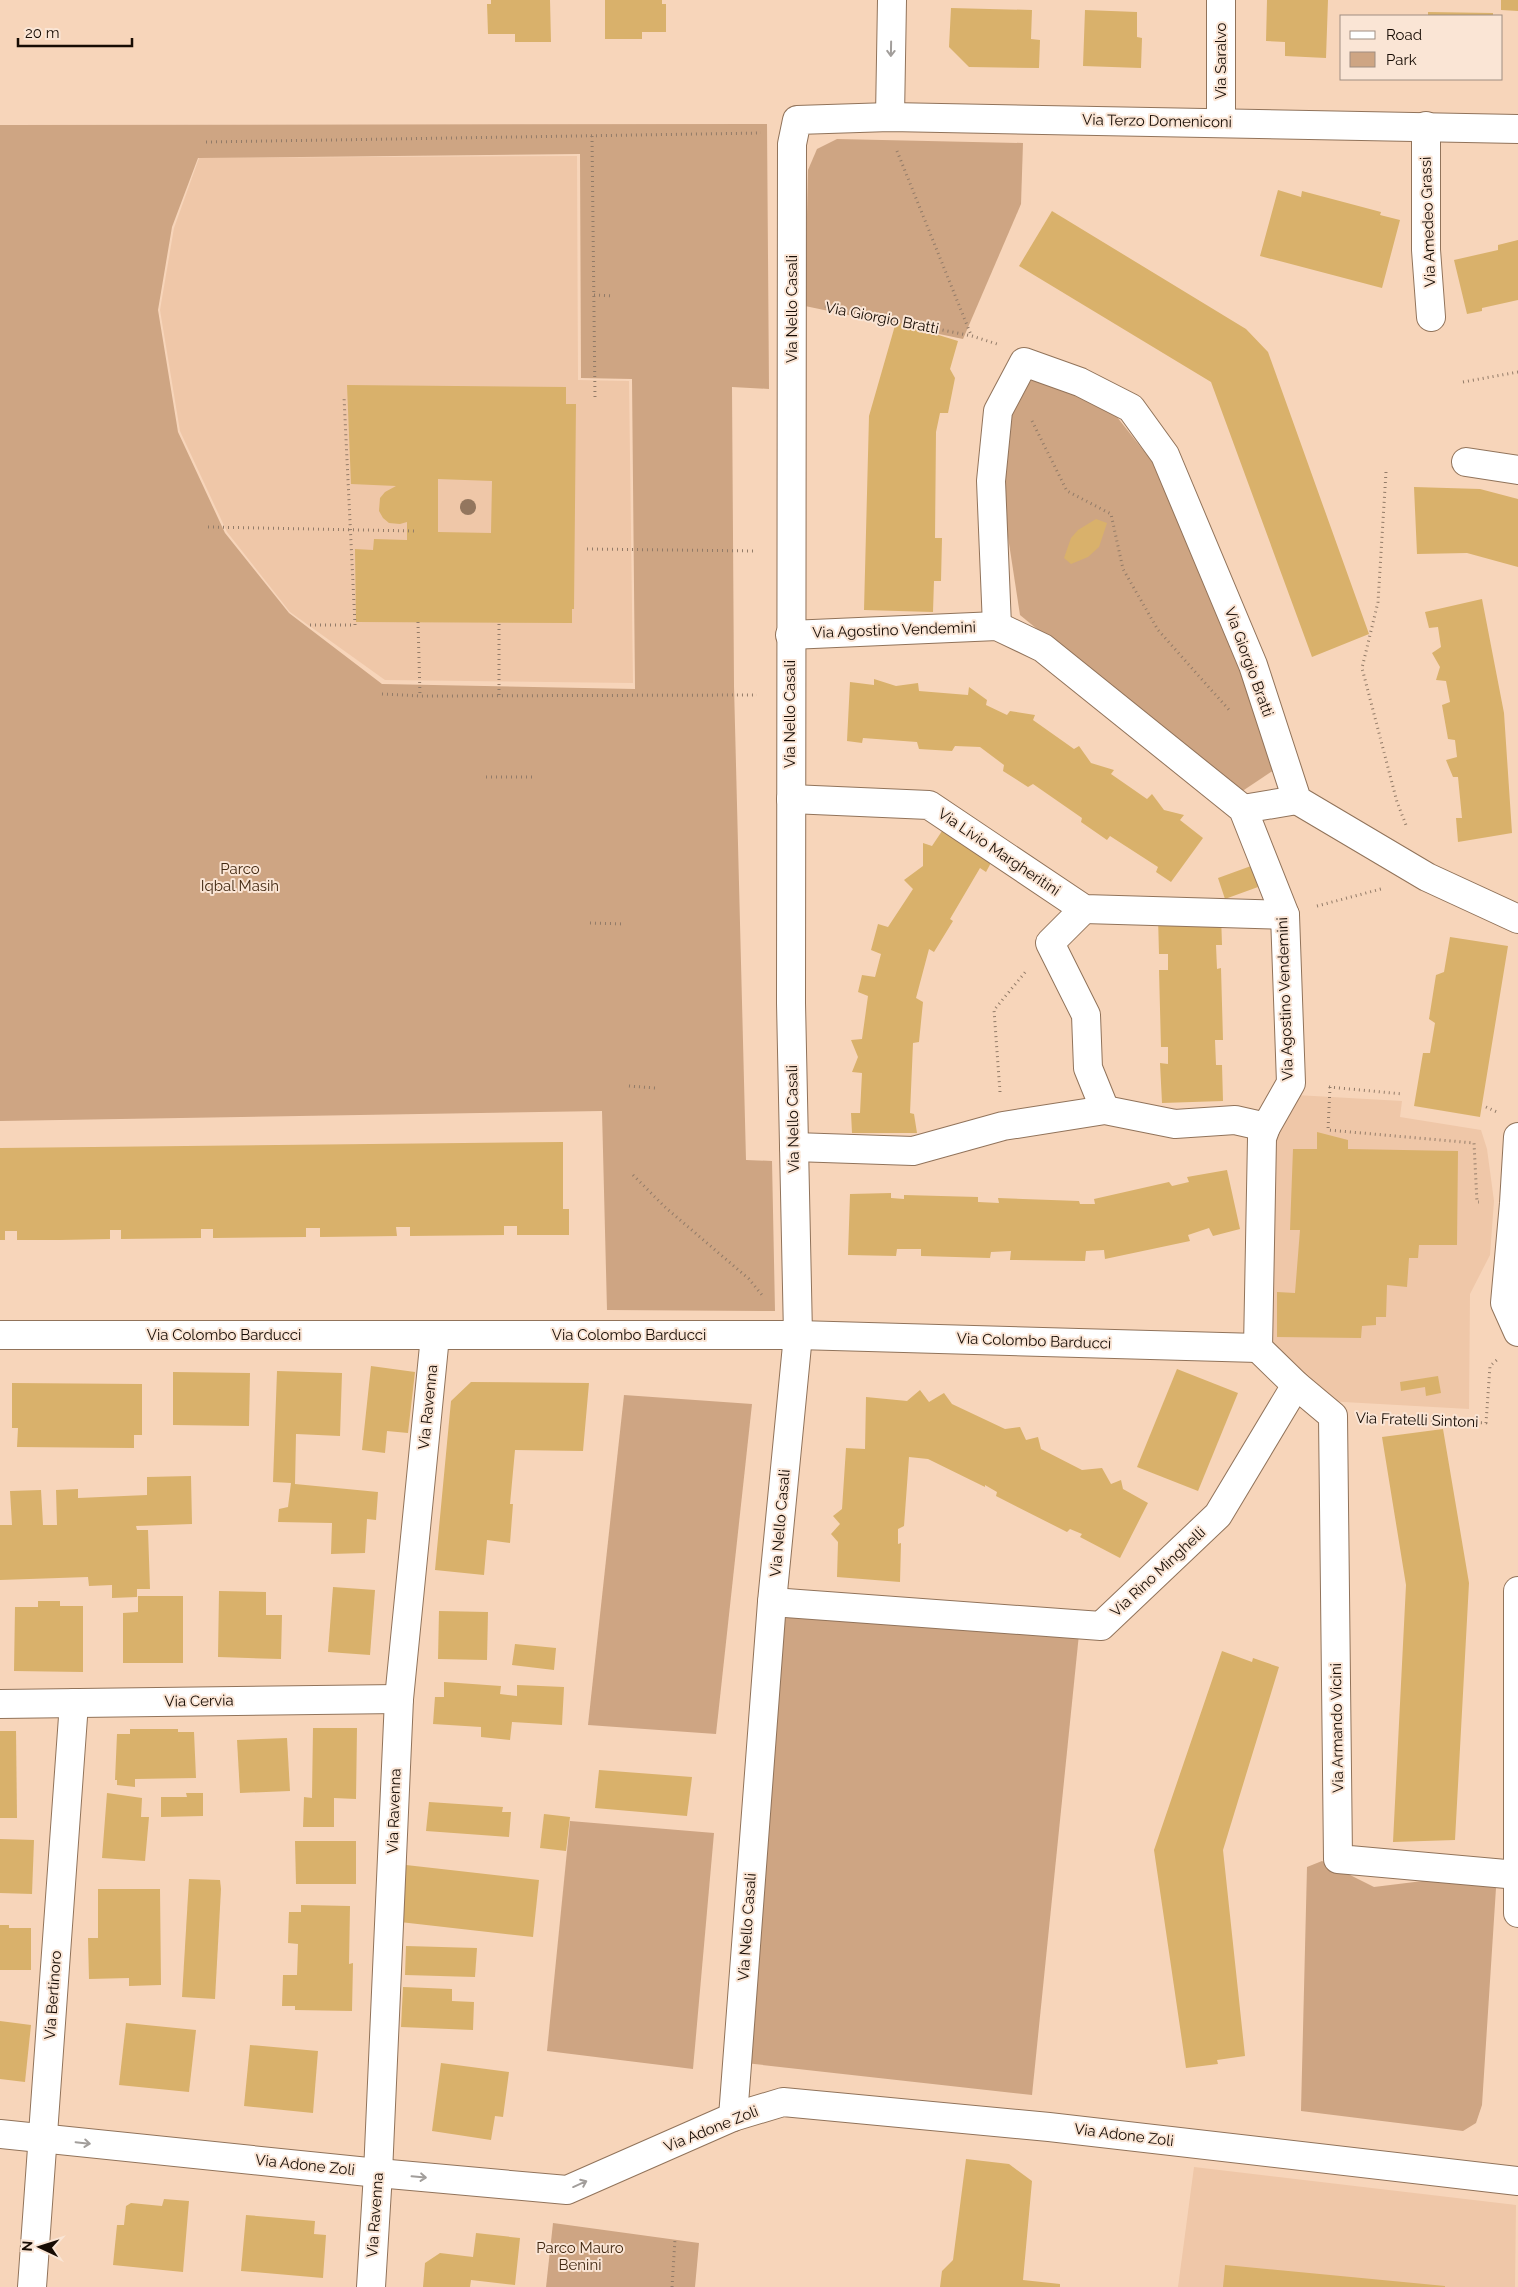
<svg xmlns="http://www.w3.org/2000/svg" width="1518" height="2287" viewBox="0 0 1518 2287" font-family="Raleway,sans-serif">
	<style>
		.built { fill: #efc7a8 }
		.green { fill: #cea583; fill-rule: evenodd }
		.building { fill: #d9b16b; fill-rule: evenodd }
		.lines { fill: none; stroke-linecap: round; stroke-linejoin: round }
		.minor-casing { stroke: #91735a; stroke-width: 30 }
		.path { stroke: #927b68; stroke-width: 3; stroke-dasharray: 1 4; stroke-linecap: butt }
		.minor { stroke: #fff; stroke-width: 28 }
		.tree { fill: #93765e }
		.oneway { stroke: #a29e9b }
		.labels { text-anchor: middle; stroke-width: 4; stroke-linejoin: round; paint-order: stroke }
		.street-label { font-size: 15px; fill: #170c04; stroke: #fae5d5 }
		.park-label { font-size: 15px; fill: #422912; stroke: #fae5d5 }
	</style>
	<rect width="100%" height="100%" fill="#f7d5ba"/>
	<g class="built">
		<polygon points="577,156 578,380 629,381 633,683 385,680 290,612 227,532 180,431 160,310 174,228 199,158"/>
		<polygon points="1296,1095 1402,1101 1400,1117 1481,1130 1487,1149 1494,1201 1490,1255 1470,1294 1469,1409 1326,1401 1267,1337 1269,1136"/>
		<polygon points="1194,2167 1516,2205 1515,2287 1178,2287"/>
	</g>
	<g class="green">
		<path d="M767,124l2,265 -37,-2 2,299 12,474 26,1 3,150 -168,-1 -5,-199 -602,10v-996zM580,154l1,224 51,1 3,310 -253,-5 -93,-71 -64,-80 -47,-101 -20,-122 14,-83 26,-69z"/>
		<polygon points="837,139 1023,143 1021,204 963,339 805,306 808,170 817,149"/>
		<polygon points="1037,375 1106,403 1158,469 1231,642 1277,768 1238,794 1020,615 999,478 1002,425 1018,394"/>
		<polygon points="624,1395 752,1404 716,1734 588,1725"/>
		<polygon points="784,1615 1079,1634 1032,2095 745,2063"/>
		<polygon points="570,1821 714,1833 693,2069 547,2051"/>
		<polygon points="1322,1861 1374,1887 1447,1878 1496,1888 1482,2105 1476,2123 1463,2131 1301,2111 1307,1867"/>
		<polygon points="553,2223 699,2243 695,2287 546,2287"/>
	</g>
	<g class="building">
		<polygon points="491,0 550,0 551,42 515,42 515,34 488,34 487,4 491,4"/>
		<polygon points="605,0 662,0 662,4 666,4 666,32 642,32 642,39 605,39"/>
		<polygon points="1267,0 1328,0 1326,58 1285,56 1285,42 1266,41"/>
		<polygon points="1501,0 1518,0 1518,11 1501,10"/>
		<polygon points="951,8 1032,10 1031,39 1040,40 1039,68 969,67 949,47"/>
		<polygon points="1085,10 1137,12 1137,37 1142,38 1141,68 1083,66"/>
		<polygon points="1428,12 1493,13 1493,16 1428,16"/>
		<polygon points="1278,190 1301,197 1302,191 1381,212 1380,215 1400,220 1382,288 1260,256"/>
		<polygon points="1052,211 1246,329 1268,352 1369,634 1312,657 1211,382 1019,266"/>
		<polygon points="1518,240 1518,300 1482,308 1482,311 1467,314 1454,260 1498,250 1498,245"/>
		<polygon points="896,322 958,341 950,369 955,378 948,413 940,413 936,432 935,538 942,538 941,581 934,581 933,612 864,610 869,416"/>
		<path d="M347,385l219,2v17h10l-2,205h-2v14l-216,-1 -1,-73 18,1 1,-11 33,1v-18l-7,2 -11,-1 -6,-5 -4,-7 1,-13 5,-6 11,-6 -45,-2zM438,479l54,2 -1,52 -53,-1z"/>
		<polygon points="1414,487 1480,489 1518,499 1518,567 1467,553 1417,554"/>
		<polygon points="1096,519 1107,523 1099,547 1088,557 1071,564 1064,558 1071,538 1078,530"/>
		<polygon points="1482,599 1504,713 1512,833 1458,842 1456,818 1462,818 1458,777 1453,777 1446,760 1457,757 1455,740 1448,739 1442,705 1450,702 1446,681 1436,680 1440,667 1432,653 1441,647 1438,627 1429,628 1425,612"/>
		<polygon points="874,679 896,686 918,683 919,691 968,695 969,687 987,700 986,705 1007,715 1010,711 1035,715 1033,720 1074,749 1079,746 1091,763 1114,770 1111,774 1147,799 1152,794 1164,810 1184,815 1180,820 1203,838 1171,882 1156,872 1158,867 1110,836 1107,840 1081,822 1082,818 1033,784 1028,787 1003,771 1004,765 980,747 955,746 952,751 919,749 917,742 863,738 862,743 847,741 850,682 874,685"/>
		<polygon points="944,828 993,859 986,872 980,868 950,919 953,921 934,952 929,949 916,998 923,1002 919,1042 913,1043 910,1113 914,1114 917,1133 852,1133 851,1113 860,1113 862,1073 852,1072 858,1057 851,1040 862,1039 868,996 858,992 862,975 875,977 881,954 871,950 878,924 888,927 913,889 904,880 923,866 923,843 932,846"/>
		<polygon points="1251,866 1258,887 1225,899 1218,878"/>
		<polygon points="1221,915 1222,945 1216,945 1217,969 1221,968 1223,1040 1215,1040 1216,1065 1222,1065 1223,1101 1162,1103 1160,1063 1168,1064 1168,1047 1161,1047 1159,970 1168,970 1168,954 1159,954 1158,917"/>
		<polygon points="1450,937 1508,946 1480,1117 1414,1106 1423,1053 1430,1053 1435,1023 1429,1019 1436,975 1444,972"/>
		<polygon points="1317,1132 1348,1140 1348,1149 1458,1151 1457,1245 1419,1245 1418,1258 1409,1258 1407,1287 1387,1285 1386,1317 1376,1317 1376,1325 1362,1326 1361,1338 1277,1337 1277,1292 1295,1293 1300,1230 1290,1230 1293,1149 1317,1149"/>
		<polygon points="563,1142 563,1209 569,1209 569,1235 517,1235 517,1226 504,1226 504,1235 410,1236 410,1227 396,1227 397,1236 320,1237 320,1228 306,1228 306,1237 213,1238 213,1229 201,1229 201,1238 121,1239 121,1230 110,1230 110,1239 60,1240 17,1240 17,1231 5,1231 5,1240 0,1240 0,1148"/>
		<polygon points="1227,1170 1240,1229 1213,1236 1209,1228 1188,1235 1190,1241 1105,1259 1104,1250 1086,1251 1085,1261 1010,1260 1011,1251 991,1252 990,1258 921,1256 921,1249 897,1249 896,1256 848,1255 850,1194 891,1193 891,1198 904,1199 904,1195 978,1197 978,1202 999,1203 998,1198 1079,1201 1080,1204 1095,1204 1094,1199 1169,1182 1172,1186 1189,1182 1187,1177"/>
		<polygon points="371,1366 415,1372 408,1433 387,1431 385,1453 362,1450"/>
		<polygon points="1177,1369 1238,1393 1198,1491 1137,1467"/>
		<polygon points="277,1371 342,1373 340,1436 296,1434 295,1484 378,1492 376,1520 367,1519 365,1553 331,1554 332,1523 278,1522 279,1509 288,1507 291,1483 273,1482"/>
		<polygon points="173,1372 250,1373 249,1426 173,1425"/>
		<polygon points="1438,1376 1441,1393 1426,1396 1425,1387 1401,1391 1400,1382"/>
		<polygon points="471,1382 589,1383 583,1451 515,1450 510,1504 513,1504 510,1543 487,1540 484,1575 435,1570 451,1401"/>
		<polygon points="12,1383 142,1384 142,1435 134,1435 134,1448 17,1447 18,1428 12,1428"/>
		<polygon points="920,1390 929,1402 944,1393 952,1404 1005,1429 1020,1427 1026,1440 1038,1437 1041,1449 1082,1470 1102,1468 1111,1484 1121,1480 1123,1489 1148,1503 1120,1558 1080,1537 1082,1534 1070,1529 1067,1532 996,1496 997,1492 985,1485 985,1487 928,1459 909,1457 904,1526 898,1529 898,1544 901,1543 900,1582 837,1577 838,1542 831,1534 840,1524 833,1516 842,1509 846,1448 865,1449 866,1397 907,1401"/>
		<polygon points="1443,1429 1469,1583 1455,1840 1393,1842 1406,1585 1382,1437"/>
		<polygon points="191,1476 192,1524 136,1526 137,1530 148,1530 150,1589 137,1589 137,1597 112,1598 112,1585 89,1586 88,1577 0,1580 0,1525 12,1525 10,1491 41,1490 43,1525 57,1525 56,1490 78,1489 78,1498 147,1495 147,1477"/>
		<polygon points="333,1587 375,1590 370,1655 328,1652"/>
		<polygon points="219,1591 266,1592 266,1615 282,1615 281,1659 218,1657"/>
		<polygon points="138,1596 183,1596 183,1663 123,1663 123,1613 138,1612"/>
		<polygon points="38,1601 60,1601 60,1606 83,1606 83,1672 14,1671 15,1607 38,1607"/>
		<polygon points="439,1611 488,1612 487,1660 438,1659"/>
		<polygon points="515,1644 556,1648 554,1670 512,1665"/>
		<polygon points="1222,1651 1252,1662 1253,1658 1279,1667 1223,1850 1245,2056 1217,2060 1218,2064 1186,2068 1154,1850"/>
		<polygon points="444,1682 501,1686 500,1694 517,1696 517,1685 564,1687 562,1725 512,1722 510,1740 481,1737 481,1727 433,1724 435,1697 444,1697"/>
		<polygon points="313,1728 357,1728 356,1799 334,1798 334,1827 303,1827 304,1797 312,1798"/>
		<polygon points="130,1729 178,1729 178,1732 194,1732 196,1778 135,1779 135,1787 117,1785 117,1780 115,1780 117,1734 130,1734"/>
		<polygon points="0,1731 16,1731 17,1818 0,1818"/>
		<polygon points="287,1738 290,1791 240,1793 237,1740"/>
		<polygon points="599,1770 692,1777 687,1816 595,1808"/>
		<polygon points="107,1793 142,1798 141,1817 149,1817 145,1861 102,1858"/>
		<polygon points="186,1793 203,1793 203,1816 161,1817 161,1797 187,1797"/>
		<polygon points="429,1802 503,1807 502,1812 511,1812 509,1837 426,1831"/>
		<polygon points="544,1814 570,1817 566,1851 540,1848"/>
		<polygon points="0,1839 34,1840 32,1894 0,1893"/>
		<polygon points="295,1841 356,1841 356,1884 296,1884"/>
		<polygon points="406,1865 539,1880 533,1937 400,1922"/>
		<polygon points="189,1879 220,1880 221,1889 215,1999 182,1997"/>
		<polygon points="98,1889 160,1889 161,1985 129,1986 129,1978 89,1979 88,1938 98,1938"/>
		<polygon points="301,1905 350,1906 349,1964 353,1963 352,2011 295,2010 295,2006 282,2006 283,1975 297,1975 298,1944 288,1943 289,1912 301,1912"/>
		<polygon points="0,1925 9,1925 9,1928 31,1928 31,1970 0,1970"/>
		<polygon points="406,1946 477,1948 475,1977 405,1975"/>
		<polygon points="403,1987 452,1989 452,2001 474,2002 473,2030 401,2027"/>
		<polygon points="0,2021 31,2025 25,2082 0,2079"/>
		<polygon points="126,2023 196,2030 189,2092 119,2085"/>
		<polygon points="250,2045 318,2051 313,2113 244,2106"/>
		<polygon points="441,2063 509,2072 503,2117 495,2116 491,2140 432,2131"/>
		<polygon points="966,2159 1009,2164 1032,2181 1023,2280 1060,2284 1060,2287 940,2287 942,2271 953,2260"/>
		<polygon points="164,2199 189,2201 183,2272 113,2265 117,2225 124,2225 126,2206 131,2203 162,2206"/>
		<polygon points="246,2215 315,2221 314,2234 326,2235 323,2278 241,2271"/>
		<polygon points="476,2233 520,2238 515,2285 471,2280 470,2287 423,2287 425,2263 440,2253 473,2257"/>
		<polygon points="1225,2265 1445,2286 1445,2287 1223,2287"/>
	</g>
	<g class="lines">
		<g class="minor-casing">
			<g id="minor">
				<polyline points="1221,0 1221,122"/>
				<polyline points="890,117 892,0"/>
				<polyline points="1426,126 1426,250 1431,317"/>
				<polyline points="1466,462 1518,470"/>
				<polyline points="997,626 991,481 998,411 1024,362 1080,382 1131,408 1165,455 1253,665 1297,800 1427,877 1518,919"/>
				<polyline points="790,635 997,626 1043,648 1243,809 1285,915 1291,1083 1266,1127 1262,1138 1258,1348"/>
				<polyline points="791,799 929,805 1084,909 1285,915"/>
				<polyline points="1243,809 1297,800"/>
				<polyline points="1084,909 1050,943 1086,1015 1088,1068 1105,1110"/>
				<polyline points="1518,1137 1514,1203 1505,1303 1518,1332"/>
				<polyline points="794,1147 913,1151 1003,1126 1105,1110 1175,1124 1235,1120 1266,1127"/>
				<polyline points="0,1335 798,1335 1258,1348"/>
				<polyline points="1258,1348 1296,1385 1333,1416 1338,1859 1518,1875"/>
				<polyline points="1518,1591 1518,1913"/>
				<polyline points="772,1602 1101,1626 1218,1515 1296,1385"/>
				<polyline points="0,1704 399,1699"/>
				<polyline points="733,2117 772,1602 798,1335 791,1003 792,144 797,120 890,117 1518,129"/>
				<polyline points="0,2134 378,2173 567,2190 733,2117 783,2102 1049,2127 1518,2181"/>
				<polyline points="32,2287 74,1703"/>
				<polyline points="371,2287 378,2173 399,1699 435,1336"/>
			</g>
		</g>
		<g class="path">
			<polyline points="592,136 595,399"/>
			<polyline points="206,142 761,133"/>
			<polyline points="897,151 971,335"/>
			<polyline points="594,295 613,296"/>
			<polyline points="825,306 972,336 997,344"/>
			<polyline points="1463,382 1518,372"/>
			<polyline points="1032,421 1067,491 1111,514 1123,569 1158,630 1230,711"/>
			<polyline points="1386,472 1378,602 1362,668 1397,802 1406,825"/>
			<polyline points="208,527 415,531"/>
			<polyline points="587,549 757,551"/>
			<polyline points="418,622 420,696"/>
			<polyline points="310,625 355,625 344,397"/>
			<polyline points="382,694 420,696 757,695"/>
			<polyline points="499,695 499,623"/>
			<polyline points="486,777 533,777"/>
			<polyline points="1317,906 1381,889"/>
			<polyline points="590,923 625,924"/>
			<polyline points="629,1086 655,1088"/>
			<polyline points="1329,1087 1403,1094"/>
			<polyline points="1330,1087 1328,1130 1474,1143 1477,1202 1479,1202"/>
			<polyline points="1000,1092 994,1010 1027,970"/>
			<polyline points="1486,1107 1497,1112"/>
			<polyline points="633,1175 665,1207 749,1279 762,1295"/>
			<polyline points="1366,1418 1486,1423 1490,1366 1498,1359"/>
			<polyline points="672,2287 675,2239"/>
		</g>
		<use href="#minor" class="minor"/>
	</g>
	<circle class="tree" cx="468" cy="507" r="8"/>
	<defs><path id="oneway-shaft" d="M-6 0H5M1.5-3L5.5 0L1.5 3" fill="none" stroke-width="1.6" stroke-linecap="round" stroke-linejoin="round" transform="scale(1.25)"/></defs>
	<g class="oneway">
		<use href="#oneway-shaft" transform="translate(891 49) rotate(91)"/>
		<use href="#oneway-shaft" transform="translate(83 2143) rotate(6)"/>
		<use href="#oneway-shaft" transform="translate(419 2177) rotate(5)"/>
		<use href="#oneway-shaft" transform="translate(580 2184) rotate(-24)"/>
	</g>
	<g class="labels">
		<g class="street-label">
			<text transform="translate(1221 61) rotate(-90)" y="5">Via Saralvo</text>
			<text transform="translate(1157 121) rotate(1)" y="5">Via Terzo Domeniconi</text>
			<text transform="translate(1428 222) rotate(-92)" y="5">Via Amedeo Grassi</text>
			<text transform="translate(792 309) rotate(-90)" y="5">Via Nello Casali</text>
			<text transform="translate(882 318) rotate(11)" y="5">Via Giorgio Bratti</text>
			<text transform="translate(894 630) rotate(-2)" y="5">Via Agostino Vendemini</text>
			<text transform="translate(1249 662) rotate(70)" y="5">Via Giorgio Bratti</text>
			<text transform="translate(790 714) rotate(-90)" y="5">Via Nello Casali</text>
			<text transform="translate(999 852) rotate(34)" y="5">Via Livio Margheritini</text>
			<text transform="translate(1285 999) rotate(-92)" y="5">Via Agostino Vendemini</text>
			<text transform="translate(793 1119) rotate(-91)" y="5">Via Nello Casali</text>
			<text x="224" y="1340">Via Colombo Barducci</text>
			<text x="629" y="1340">Via Colombo Barducci</text>
			<text transform="translate(1034 1341) rotate(2)" y="5">Via Colombo Barducci</text>
			<text transform="translate(428 1407) rotate(-84)" y="5">Via Ravenna</text>
			<text transform="translate(1417 1420) rotate(2)" y="5">Via Fratelli Sintoni</text>
			<text transform="translate(780 1523) rotate(-85)" y="5">Via Nello Casali</text>
			<text transform="translate(1158 1572) rotate(-43)" y="5">Via Rino Minghelli</text>
			<text transform="translate(199 1701) rotate(-1)" y="5">Via Cervia</text>
			<text transform="translate(1337 1728) rotate(-91)" y="5">Via Armando Vicini</text>
			<text transform="translate(394 1811) rotate(-88)" y="5">Via Ravenna</text>
			<text transform="translate(747 1927) rotate(-86)" y="5">Via Nello Casali</text>
			<text transform="translate(53 1995) rotate(-86)" y="5">Via Bertinoro</text>
			<text transform="translate(711 2129) rotate(-22)" y="5">Via Adone Zoli</text>
			<text transform="translate(1124 2135) rotate(7)" y="5">Via Adone Zoli</text>
			<text transform="translate(305 2165) rotate(6)" y="5">Via Adone Zoli</text>
			<text transform="translate(375 2215) rotate(-86)" y="5">Via Ravenna</text>
		</g>
		<g class="park-label">
			<text x="240" y="874">Parco<tspan x="240" dy="17">Iqbal Masih</tspan></text>
			<text x="580" y="2253">Parco Mauro<tspan x="580" dy="17">Benini</tspan></text>
		</g>
	</g>
	<rect x="1340" y="15" width="162" height="65" fill="#fae5d5" stroke="#9f8e81"/>
	<rect x="1350" y="31" width="25" height="8" fill="#ffffff" stroke="#9f8e81"/>
	<text x="1386" y="40" font-size="15" fill="#170c04">Road</text>
	<rect x="1350" y="52" width="25" height="15" fill="#cea583" stroke="#9f8e81"/>
	<text x="1386" y="65" font-size="15" fill="#170c04">Park</text>
	<g transform="translate(40 2247) rotate(274)" stroke="#fae5d5" stroke-width="4" paint-order="stroke">
	<path d="M0-4L9 19L0 12L-9 19Z" fill="#170c04"/>
	<text y="-8" font-size="14" font-weight="bold" text-anchor="middle" fill="#170c04">N</text>
	</g>
	<path d="M18 38v8h114v-8" fill="none" stroke="#170c04" stroke-width="2.5"/>
	<text x="25" y="38" font-size="15" fill="#170c04" stroke="#fae5d5" stroke-width="4" paint-order="stroke">20 m</text>
</svg>
